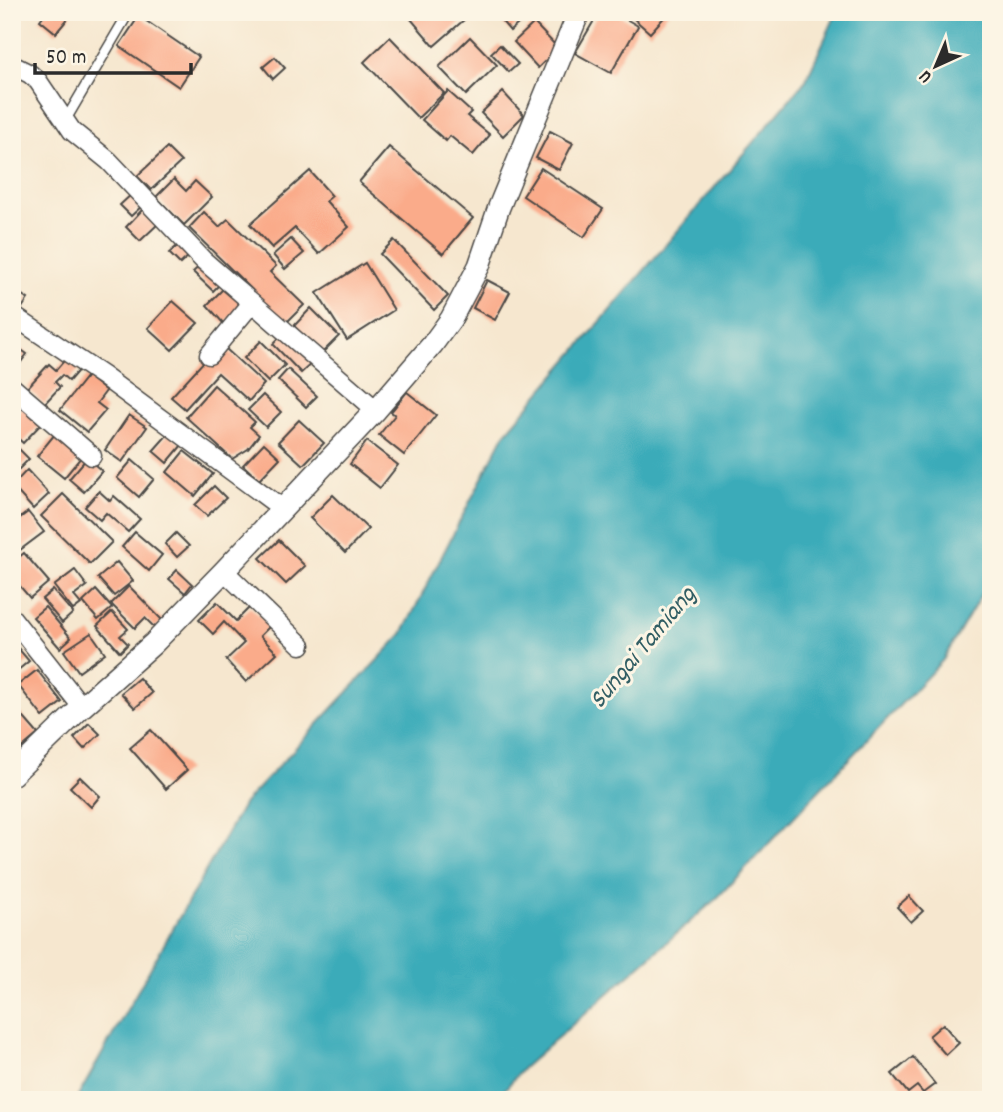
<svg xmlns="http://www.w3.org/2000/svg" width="1003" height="1112" viewBox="0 0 1003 1112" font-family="Dekko,sans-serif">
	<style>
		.water { fill: #3babb9; stroke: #336b72; stroke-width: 2 }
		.building { fill: #faab8a }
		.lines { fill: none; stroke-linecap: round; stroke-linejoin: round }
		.service-casing { stroke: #494744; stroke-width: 12 }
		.minor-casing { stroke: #494744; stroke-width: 21 }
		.tertiary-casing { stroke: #494744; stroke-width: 24 }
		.service { stroke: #fff; stroke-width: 9 }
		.minor { stroke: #fff; stroke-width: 18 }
		.tertiary { stroke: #fff; stroke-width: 21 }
		.labels { text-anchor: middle; stroke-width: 6; stroke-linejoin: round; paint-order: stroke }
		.water-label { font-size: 26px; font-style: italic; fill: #315e64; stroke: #fcf5e5 }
	</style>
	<rect width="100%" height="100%" fill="#fcf5e5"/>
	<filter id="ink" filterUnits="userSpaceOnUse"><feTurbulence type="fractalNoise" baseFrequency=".0143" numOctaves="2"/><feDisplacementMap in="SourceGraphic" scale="14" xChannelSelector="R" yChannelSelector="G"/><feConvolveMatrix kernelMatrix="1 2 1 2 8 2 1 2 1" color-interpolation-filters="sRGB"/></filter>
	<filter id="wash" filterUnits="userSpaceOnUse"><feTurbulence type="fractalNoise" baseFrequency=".00686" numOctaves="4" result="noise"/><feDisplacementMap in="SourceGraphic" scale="28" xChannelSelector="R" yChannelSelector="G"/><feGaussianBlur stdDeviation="1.57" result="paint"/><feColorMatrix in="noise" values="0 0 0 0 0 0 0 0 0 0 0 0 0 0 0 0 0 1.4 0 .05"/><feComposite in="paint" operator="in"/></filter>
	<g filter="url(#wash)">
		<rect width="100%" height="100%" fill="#f6e7cf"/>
		<polygon class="water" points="837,12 991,12 991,578 943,660 717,898 523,1068 496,1100 76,1100 244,803 402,634 504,435 806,80"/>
		<g id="blocks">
			<g class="building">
				<polygon points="46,12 68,12 71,15 56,33 40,20"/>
				<polygon points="405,12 473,12 434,46"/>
				<polygon points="497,12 520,12 525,18 510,31 495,13"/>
				<polygon points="523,12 543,12 531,22"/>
				<polygon points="599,12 614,12 638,26 611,73 575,53"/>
				<polygon points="638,12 669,12 650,33 633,18"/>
				<polygon points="139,16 199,57 179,87 119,46"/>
				<polygon points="534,23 558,48 538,68 514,42"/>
				<polygon points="390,37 444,93 418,118 364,62"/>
				<polygon points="470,37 497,65 466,95 439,67"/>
				<polygon points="500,45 518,64 509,72 491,53"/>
				<polygon points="275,57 285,68 273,79 263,67"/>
				<polygon points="448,91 471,112 467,116 490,135 473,155 450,136 446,141 422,120"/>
				<polygon points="503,92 524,115 503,136 481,113"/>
				<polygon points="550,131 573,143 559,170 536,158"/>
				<polygon points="389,147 473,218 443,254 359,182"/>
				<polygon points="167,148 181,162 151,190 137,176"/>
				<polygon points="541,168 603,209 584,237 523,196"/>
				<polygon points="310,171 332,196 326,201 349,227 319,254 295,228 272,248 250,224"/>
				<polygon points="174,179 186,191 195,181 212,197 184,225 156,197"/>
				<polygon points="133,193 144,204 131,216 120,205"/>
				<polygon points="143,209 158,224 140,241 126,227"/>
				<polygon points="204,212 219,227 228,219 276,266 270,272 304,305 286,323 189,228"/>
				<polygon points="291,239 304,253 285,269 273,255"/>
				<polygon points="394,240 448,296 434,310 380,254"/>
				<polygon points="181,243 191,254 180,264 169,253"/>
				<polygon points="203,263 222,282 213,291 193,272"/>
				<polygon points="365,263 394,310 347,340 317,293"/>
				<polygon points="487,280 510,292 495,320 473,308"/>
				<polygon points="226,286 244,305 224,324 207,305"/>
				<polygon points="12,288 28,299 19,312 12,307"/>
				<polygon points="173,301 198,323 172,350 148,328"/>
				<polygon points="311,308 339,336 322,353 294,326"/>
				<polygon points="285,332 314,361 301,373 273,344"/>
				<polygon points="261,341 285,365 268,382 244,358"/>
				<polygon points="12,343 27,354 12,374"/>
				<polygon points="225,348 264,384 249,401 218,373 185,409 171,397 206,359 211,363"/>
				<polygon points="62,358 81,367 69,381 62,375 55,382 60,387 44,404 27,388 49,364 56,370 63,362"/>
				<polygon points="288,369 317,396 306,407 278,380"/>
				<polygon points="87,376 106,391 97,403 106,410 87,432 60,410"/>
				<polygon points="214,385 255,422 250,427 259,435 248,449 232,459 186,417"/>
				<polygon points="407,392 436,415 404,455 379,435 395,415 391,412"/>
				<polygon points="263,395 281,412 266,427 248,410"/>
				<polygon points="24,406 42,423 23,443 12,433 12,419"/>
				<polygon points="129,415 147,427 122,462 105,450"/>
				<polygon points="299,420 324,443 303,465 278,442"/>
				<polygon points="169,433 182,445 167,463 153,451"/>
				<polygon points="55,434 82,456 64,478 37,456"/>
				<polygon points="367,441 398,465 380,488 350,464"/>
				<polygon points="12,442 29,459 12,476"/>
				<polygon points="264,443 280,458 259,480 243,465"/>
				<polygon points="184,451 213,474 195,496 167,472"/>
				<polygon points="87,458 102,471 84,492 69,479"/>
				<polygon points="132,460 154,479 139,497 117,478"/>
				<polygon points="27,470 49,494 33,509 12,486"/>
				<polygon points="214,486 226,498 207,516 195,505"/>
				<polygon points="99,491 110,501 114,496 140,519 128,532 106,513 100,520 85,507"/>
				<polygon points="63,494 112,542 90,564 41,516"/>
				<polygon points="333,495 368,529 345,553 310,518"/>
				<polygon points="28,512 44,532 12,556 12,524"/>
				<polygon points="135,532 162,555 149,571 122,547"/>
				<polygon points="176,533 189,546 177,557 165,544"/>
				<polygon points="279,540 305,566 286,584 260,558"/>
				<polygon points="24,553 49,582 30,598 12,577 12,563"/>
				<polygon points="117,562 133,581 114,596 98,578"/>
				<polygon points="75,570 87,586 74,596 81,604 73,610 54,586"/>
				<polygon points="177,570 192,584 185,593 169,579"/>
				<polygon points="129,586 163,621 155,628 145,618 135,628 111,604"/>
				<polygon points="53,590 73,613 62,623 42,599"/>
				<polygon points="96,590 112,608 98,620 83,602"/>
				<polygon points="217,602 236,621 250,607 270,626 260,636 277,653 246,682 226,660 244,643 224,622 213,634 199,620"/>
				<polygon points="45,607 71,638 60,648 33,617"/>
				<polygon points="112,612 128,629 120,636 128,644 120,652 97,626"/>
				<polygon points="91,633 105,653 79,672 64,651"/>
				<polygon points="12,641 29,661 12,675"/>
				<polygon points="37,670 62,702 43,717 18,685"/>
				<polygon points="139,678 152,693 135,708 121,693"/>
				<polygon points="12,704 38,734 12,756"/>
				<polygon points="89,723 100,734 84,749 74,738"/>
				<polygon points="151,730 187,770 166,789 130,748"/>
				<polygon points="80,777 100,796 91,807 70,787"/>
				<polygon points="909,896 923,911 911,922 897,907"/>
				<polygon points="943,1024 959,1043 946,1055 929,1036"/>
				<polygon points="913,1057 935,1084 923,1093 917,1086 908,1093 892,1074"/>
			</g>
		</g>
	</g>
	<g filter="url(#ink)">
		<use href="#blocks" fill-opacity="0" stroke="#494744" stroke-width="2"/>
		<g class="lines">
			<g class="service-casing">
				<polyline id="service" points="65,121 129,12"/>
			</g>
			<g class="minor-casing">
				<g id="minor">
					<polyline points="12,65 30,74 38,81 72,131 109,161 203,260 376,410"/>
					<polyline points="12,315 103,376 283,509"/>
					<polyline points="209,355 252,303"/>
					<polyline points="12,387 92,456"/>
					<polyline points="224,571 301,645"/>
					<polyline points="12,618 82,707"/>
				</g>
			</g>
			<g class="tertiary-casing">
				<polyline id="tertiary" points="12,775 82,707 154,643 224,571 376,410 432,345 451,319 479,266 499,207 579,12"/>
			</g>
			<use href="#service" class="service"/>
			<use href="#minor" class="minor"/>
			<use href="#tertiary" class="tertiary"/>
		</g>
	</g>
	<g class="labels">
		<g class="water-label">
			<text transform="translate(641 646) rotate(-50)" y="9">Sungai Tamiang</text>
		</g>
	</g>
	<rect width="1003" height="1112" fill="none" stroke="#fcf5e5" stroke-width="42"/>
	<g transform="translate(936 66) rotate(224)" stroke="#fcf5e5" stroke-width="5" paint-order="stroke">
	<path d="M0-5L12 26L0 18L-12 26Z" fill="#2b2b2b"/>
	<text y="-10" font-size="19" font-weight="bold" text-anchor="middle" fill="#2b2b2b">U</text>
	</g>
	<path d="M35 63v10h156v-10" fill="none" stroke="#2b2b2b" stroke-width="3.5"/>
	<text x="46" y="63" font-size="21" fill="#2b2b2b" stroke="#fcf5e5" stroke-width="5" paint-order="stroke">50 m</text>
</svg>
